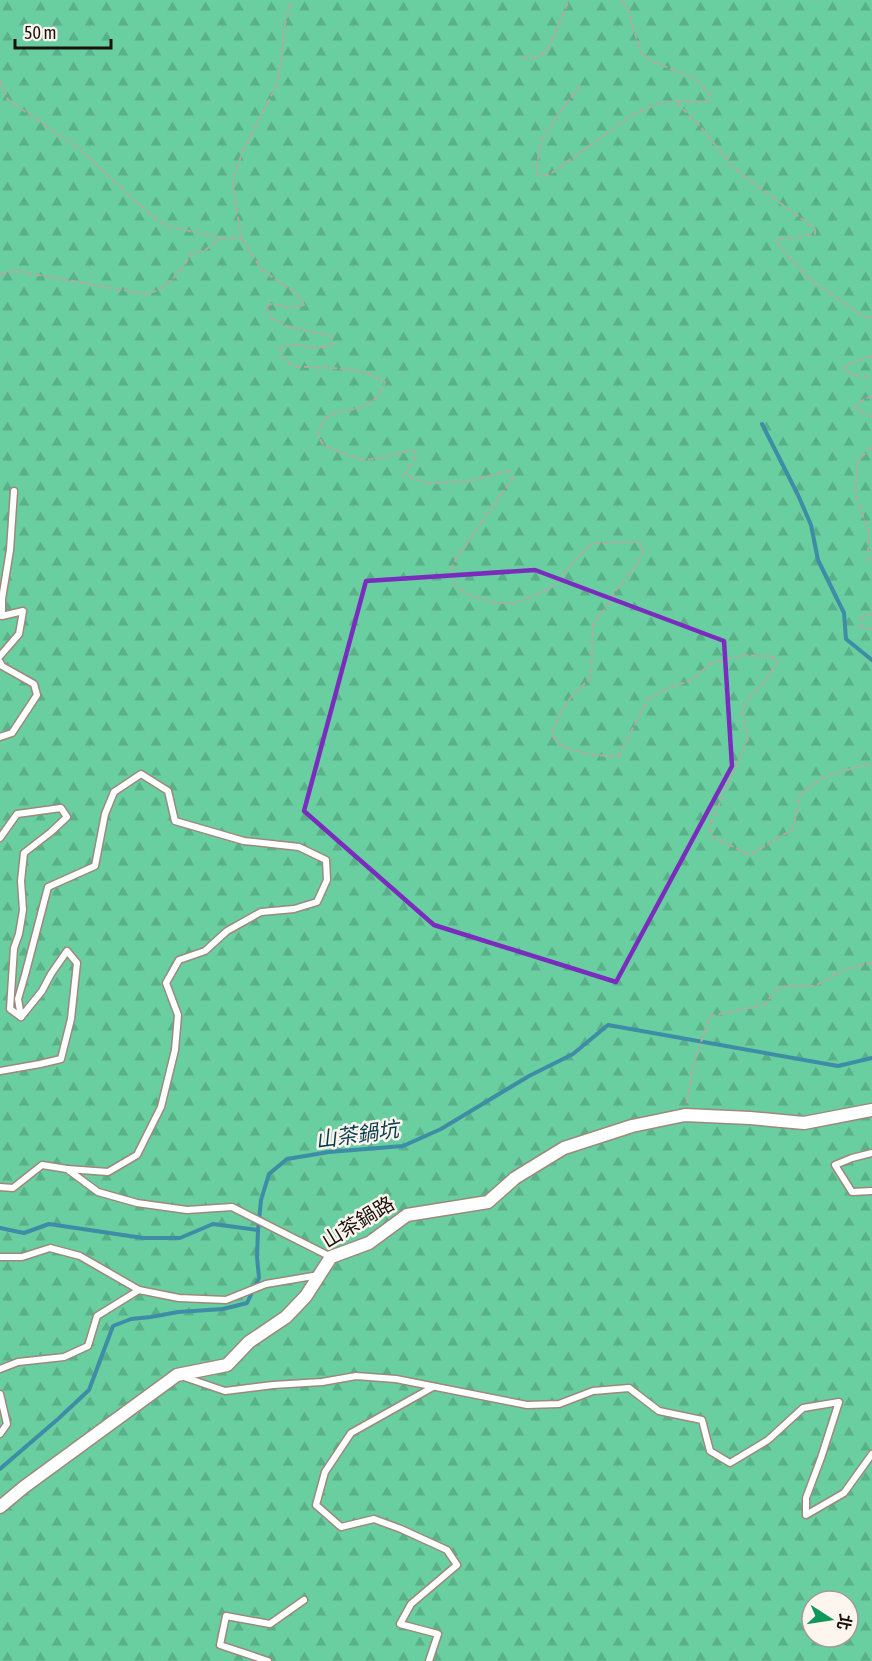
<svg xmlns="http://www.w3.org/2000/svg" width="872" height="1661" viewBox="0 0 872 1661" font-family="'Asap Condensed','Noto Sans TC',sans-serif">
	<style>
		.forest { fill: url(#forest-firs); fill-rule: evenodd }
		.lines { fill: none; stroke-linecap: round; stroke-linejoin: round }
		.stream { stroke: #3d8da6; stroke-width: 4 }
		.lane-casing { stroke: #9d897b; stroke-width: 9 }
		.street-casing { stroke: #9d897b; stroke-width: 15 }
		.path { stroke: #b2a9a4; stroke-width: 2; stroke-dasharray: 6 3; stroke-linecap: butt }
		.lane { stroke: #fff; stroke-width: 6 }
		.street { stroke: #fff; stroke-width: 12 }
		.marked { fill: none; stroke: #7b2cbf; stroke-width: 4.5; stroke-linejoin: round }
		.labels { text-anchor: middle; stroke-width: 5; stroke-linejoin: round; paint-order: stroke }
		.street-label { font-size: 20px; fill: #19120d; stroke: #fef5ef }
		.water-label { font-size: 21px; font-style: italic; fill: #063d4c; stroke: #fef5ef }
	</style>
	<defs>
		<pattern id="forest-firs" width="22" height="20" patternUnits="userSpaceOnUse" patternTransform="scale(1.5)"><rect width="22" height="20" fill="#69cea0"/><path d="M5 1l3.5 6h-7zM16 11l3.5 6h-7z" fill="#5ab089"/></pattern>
	</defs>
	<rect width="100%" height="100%" fill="#fef5ef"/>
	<path class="forest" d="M0,0h872v1661h-872zM812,1601h36v36h-36z"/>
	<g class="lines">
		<g class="stream">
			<polyline points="762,424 798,495 811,525 818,560 844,613 846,639 872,660"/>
			<polyline points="0,1228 24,1233 49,1224 143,1238 180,1238 213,1224 258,1230"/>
			<polyline points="0,1469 58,1419 89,1390 113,1326 131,1319 151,1317 178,1312 223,1309 247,1303 259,1278 257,1257 258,1230 261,1200 269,1174 287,1159 329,1152 403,1146 441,1129 529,1076 573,1054 608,1025 838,1066 872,1058"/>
		</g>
		<g class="lane-casing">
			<g id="lane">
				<polyline points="0,656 19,634 23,611 2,616 2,599 10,550 14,491"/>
				<polyline points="0,662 2,666 34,684 37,695 12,733 0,737"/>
				<polyline points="0,838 17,814 61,808 67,817 51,832 24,853 21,881 23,910 19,934 14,948 10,1009 21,1017"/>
				<polyline points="0,1071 40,1064 61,1059 71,1019 77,963 67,951 51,974 42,991 21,1017 18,999 25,975 48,887 95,866 105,814 114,792 141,774 168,791 175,821 244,841 299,847 326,860 327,880 317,902 294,909 261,912 227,931 205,951 179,960 166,983 178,1015 175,1050 161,1107 137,1155 108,1172 67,1169"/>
				<polyline points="872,1153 852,1158 835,1165 852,1192 872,1191"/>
				<polyline points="0,1187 13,1188 42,1165 67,1169 98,1192 137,1203 187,1210 232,1207 331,1257"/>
				<polyline points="0,1257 22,1257 50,1248 80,1256 139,1290 179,1298 226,1300 266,1284 319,1275"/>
				<polyline points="0,1369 18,1362 64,1357 88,1346 97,1316 139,1290"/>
				<polyline points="181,1376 225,1391 273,1385 322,1382 356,1376 396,1379 527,1405 559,1404 593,1391 629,1388 659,1411 702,1420 710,1451 730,1463 768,1440 803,1408 839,1402 821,1458 806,1498 806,1515 844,1493 872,1454"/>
				<polyline points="0,1394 7,1424 0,1434"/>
				<polyline points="268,1661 220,1645 226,1616 270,1624 304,1600"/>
				<polyline points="429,1661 438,1634 400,1624 411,1604 457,1565 447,1550 401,1529 374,1519 341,1527 316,1505 325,1472 351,1433 433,1387"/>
			</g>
		</g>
		<g class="street-casing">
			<polyline id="street" points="0,1507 24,1487 177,1375 227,1365 249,1342 286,1317 306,1296 331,1257 369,1243 407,1215 488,1202 515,1178 564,1148 632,1126 685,1115 750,1118 804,1123 872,1110"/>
		</g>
		<g class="path">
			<polyline points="622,0 628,8 640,51 649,60 696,79 709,93 709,98 706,102 675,101 700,126 735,169 815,229 815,234 777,240 779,246 810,280 865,317 872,318"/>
			<polyline points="523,58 539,57 549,48 569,0"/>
			<polyline points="0,81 8,100 76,146 145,210 167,226 221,238 241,238 233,182 237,167 243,151 277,84 282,55 284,28 292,0"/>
			<polyline points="581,86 563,107 541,142 536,171 540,176 549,175 632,115 657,104 675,101"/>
			<path d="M241,238l21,32 35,24 7,11 -11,3 -22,-4 -5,2 5,12 18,9 43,9 -1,10 -17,2 -22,-4 -11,3 1,9 11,10c30,3 66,-1 92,16 -3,8 -7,15 -14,20 -20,15 -47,0 -53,34l6,10 39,14 19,-2 31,-8 4,5 -13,20 23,8 38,-1 43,-11 5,7 -55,77 -8,16 3,11 11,11 26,9 23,2 37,-15 30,-34 12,-12 47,-1 5,8 -8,16 -20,24 -10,18 -13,15 -2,55c-21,18 -32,31 -39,58l11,11 26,7 29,3 30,-58 21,-11 23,-8 19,-17 34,-8 31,2 1,5 -9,15 -22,25 -4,9 6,28 -39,88 4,10 37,18 43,-26 7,-34 24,-18 43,-13 5,2"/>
			<path d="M0,274l16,-3 129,23c23,-4 36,-24 48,-42l11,-1 17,-13"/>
			<path d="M872,356c-10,6 -21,4 -29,13l9,6 20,2"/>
			<polyline points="872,396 863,400 854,408 872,417"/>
			<polyline points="872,448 869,449 858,461 855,494 869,533 868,560 872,560"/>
			<polyline points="872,613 861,618 860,626 872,629"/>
			<polyline points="687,1103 693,1066 710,1016 764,1005 778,988 789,986 815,986 843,970 872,963"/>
		</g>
		<use href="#lane" class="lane"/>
		<use href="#street" class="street"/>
	</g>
	<path class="marked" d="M535,570l189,71 8,125 -116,216 -182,-57 -130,-114 62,-230z"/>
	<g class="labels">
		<g class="street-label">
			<text transform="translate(358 1222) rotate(-31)" y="7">山茶鍋路</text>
		</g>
		<g class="water-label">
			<text transform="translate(357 1135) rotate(-8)" y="7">山茶鍋坑</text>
		</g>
	</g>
	<g transform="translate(830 1619) rotate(102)"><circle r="28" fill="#fef5ef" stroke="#a29a95" stroke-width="1.5"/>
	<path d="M0-4.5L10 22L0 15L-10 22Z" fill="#0f9859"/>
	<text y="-9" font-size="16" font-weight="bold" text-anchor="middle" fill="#19120d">北</text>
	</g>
	<path d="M15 39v9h96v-9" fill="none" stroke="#19120d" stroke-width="3"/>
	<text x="24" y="39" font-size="18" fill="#19120d" stroke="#fef5ef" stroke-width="4.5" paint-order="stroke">50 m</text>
</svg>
